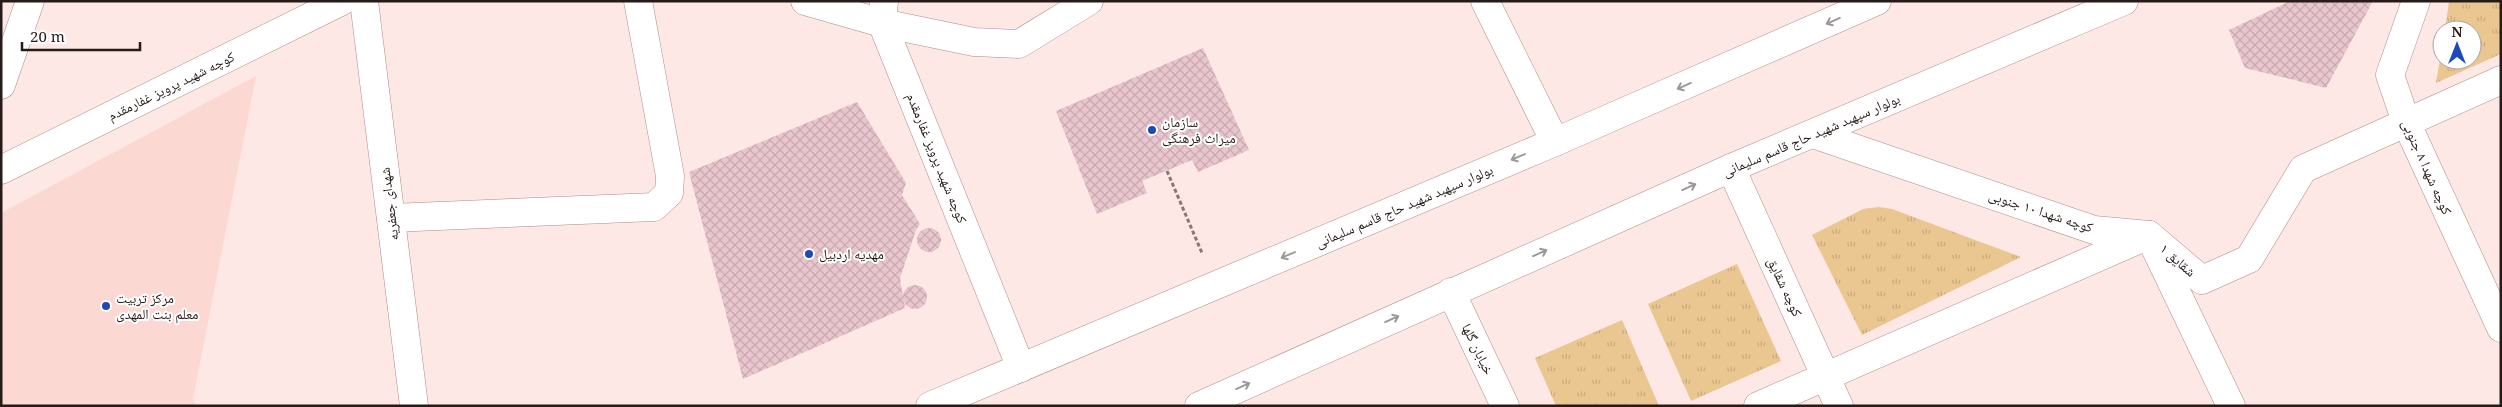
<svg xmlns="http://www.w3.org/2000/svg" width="2502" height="407" viewBox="0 0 2502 407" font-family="'Noto Serif','Noto Naskh Arabic',serif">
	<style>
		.built { fill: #fcd8d2 }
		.grass { fill: url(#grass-tufts) }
		.building { fill: url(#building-cross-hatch) }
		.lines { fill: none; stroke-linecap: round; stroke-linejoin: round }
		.street-casing { stroke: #ad8c88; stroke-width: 29 }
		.primary-casing { stroke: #ad8c88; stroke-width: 29 }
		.path { stroke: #887875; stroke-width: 3; stroke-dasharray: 4 2.5; stroke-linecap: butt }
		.street { stroke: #fff; stroke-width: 28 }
		.primary { stroke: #fff; stroke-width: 28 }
		.oneway { stroke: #9e9898 }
		.poi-dot { fill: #1d4ab8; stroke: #fff; stroke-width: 2 }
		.labels { text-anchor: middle; stroke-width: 4; stroke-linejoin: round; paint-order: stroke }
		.street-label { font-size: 14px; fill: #271b19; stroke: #fff }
		.poi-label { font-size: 14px; fill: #271b19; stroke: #fff; text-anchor: start }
	</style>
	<defs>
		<pattern id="grass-tufts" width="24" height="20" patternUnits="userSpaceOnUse" patternTransform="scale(1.25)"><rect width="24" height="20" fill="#eac791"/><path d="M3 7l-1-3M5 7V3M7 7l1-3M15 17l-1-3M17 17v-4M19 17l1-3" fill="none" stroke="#c9aa7c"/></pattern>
		<pattern id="building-cross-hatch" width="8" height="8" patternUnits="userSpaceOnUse" patternTransform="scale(1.25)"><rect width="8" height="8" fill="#e9c6ce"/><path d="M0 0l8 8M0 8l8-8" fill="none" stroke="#c8aab0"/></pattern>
	</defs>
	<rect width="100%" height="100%" fill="#fee8e5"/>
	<polygon class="built" points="256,76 193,399 196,406 1,406 1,213"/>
	<g class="grass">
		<polygon points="2449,1 2501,1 2501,54 2436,83 2442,47 2442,60 2472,60 2472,30 2445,30"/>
		<polygon points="1879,207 1892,209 2021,257 1862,335 1812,235 1863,209"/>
		<polygon points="1737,264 1781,361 1691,401 1648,304"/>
		<polygon points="1622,320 1659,406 1556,406 1535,358"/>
	</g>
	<g class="building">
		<polygon points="2290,1 2373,1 2326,88 2245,68 2229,30"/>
		<polygon points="1203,48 1249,150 1198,172 1192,160 1142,181 1147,193 1097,214 1056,111"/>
		<polygon points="857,102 906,183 902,195 920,224 916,230 900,278 905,308 743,379 689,172"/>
		<circle cx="929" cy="240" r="12"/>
		<circle cx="915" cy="297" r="12"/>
	</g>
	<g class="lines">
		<g class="street-casing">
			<g id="street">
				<polyline points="364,1 414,406"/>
				<polyline points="805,1 882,23 1021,368"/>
				<polyline points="884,1 882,23 974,42 1019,44 1089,1"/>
				<polyline points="1485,1 1555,142"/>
				<polyline points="2416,1 2390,75 2406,122 2501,328"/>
				<polyline points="1,85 30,1"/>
				<polyline points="1813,134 2094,230 2149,235 2231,406"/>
				<polyline points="1731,168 1839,406"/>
				<polyline points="1,170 342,1"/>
				<polyline points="391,218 654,207 669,193 670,176 638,1"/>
				<polyline points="1451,292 1505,406"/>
				<polyline points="1758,406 2149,235 2202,280 2249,259 2303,169 2501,80"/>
			</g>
		</g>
		<g class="primary-casing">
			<g id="primary">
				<polyline points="930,406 1555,142 1877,1"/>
				<polyline points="1199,406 1731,168 2124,1"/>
			</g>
		</g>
		<polyline class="path" points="1167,171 1202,253"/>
		<use href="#street" class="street"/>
		<use href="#primary" class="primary"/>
	</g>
	<defs><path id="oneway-shaft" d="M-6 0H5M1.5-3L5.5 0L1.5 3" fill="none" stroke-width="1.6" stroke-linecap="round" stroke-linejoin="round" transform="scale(1.25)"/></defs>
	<g class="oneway">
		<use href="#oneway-shaft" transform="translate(1833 21) rotate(156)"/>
		<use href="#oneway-shaft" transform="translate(1684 86) rotate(156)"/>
		<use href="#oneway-shaft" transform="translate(1518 157) rotate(157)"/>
		<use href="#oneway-shaft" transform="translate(1689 187) rotate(-24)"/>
		<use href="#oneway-shaft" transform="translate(1540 253) rotate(-24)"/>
		<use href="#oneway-shaft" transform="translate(1288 255) rotate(157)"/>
		<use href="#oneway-shaft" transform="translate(1392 319) rotate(-24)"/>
		<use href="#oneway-shaft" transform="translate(1243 386) rotate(-24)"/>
	</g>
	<g class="poi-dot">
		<circle cx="1152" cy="130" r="5"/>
		<circle cx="809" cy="254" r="5"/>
		<circle cx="106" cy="306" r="5"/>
	</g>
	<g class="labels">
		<g class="street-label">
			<text transform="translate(171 86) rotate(-26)" y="5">کوچه شهید پرویز غفارمقدم</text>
			<text transform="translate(1811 135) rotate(-23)" y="5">بولوار سپهبد شهید حاج قاسم سلیمانی</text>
			<text transform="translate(937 158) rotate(68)" y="5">کوچه شهید پرویز غفارمقدم</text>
			<text transform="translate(2427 167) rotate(66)" y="5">کوچه شهدا ۸ جنوبی</text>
			<text transform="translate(389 204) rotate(-97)" y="5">شهدای جعفریه</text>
			<text transform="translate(1404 206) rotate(-23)" y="5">بولوار سپهبد شهید حاج قاسم سلیمانی</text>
			<text transform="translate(2041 211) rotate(18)" y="5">کوچه شهدا ۱۰ جنوبی</text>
			<text transform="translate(2178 260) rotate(41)" y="5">شقایق ۱</text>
			<text transform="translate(1785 287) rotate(65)" y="5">کوچه شقایق</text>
			<text transform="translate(1478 349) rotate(64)" y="5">خیابان گلها</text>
		</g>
		<g class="poi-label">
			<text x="1162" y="127">سازمان<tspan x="1162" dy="16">میراث فرهنگی</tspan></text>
			<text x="819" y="259">مهدیه اردبیل</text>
			<text x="116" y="303">مرکز تربیت<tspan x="116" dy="16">معلم بنت المهدی</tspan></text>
		</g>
	</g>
	<rect width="2502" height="407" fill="none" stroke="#271b19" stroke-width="5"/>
	<g transform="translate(2457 45)"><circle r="24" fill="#ffffff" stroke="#a9a4a3"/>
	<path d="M0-4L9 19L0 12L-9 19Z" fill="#1d4ab8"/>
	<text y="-8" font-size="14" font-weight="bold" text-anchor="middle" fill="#271b19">N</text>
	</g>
	<path d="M22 42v8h118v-8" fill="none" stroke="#271b19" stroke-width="2.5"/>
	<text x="30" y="42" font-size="15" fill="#271b19" stroke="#ffffff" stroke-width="4" paint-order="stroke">20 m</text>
</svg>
